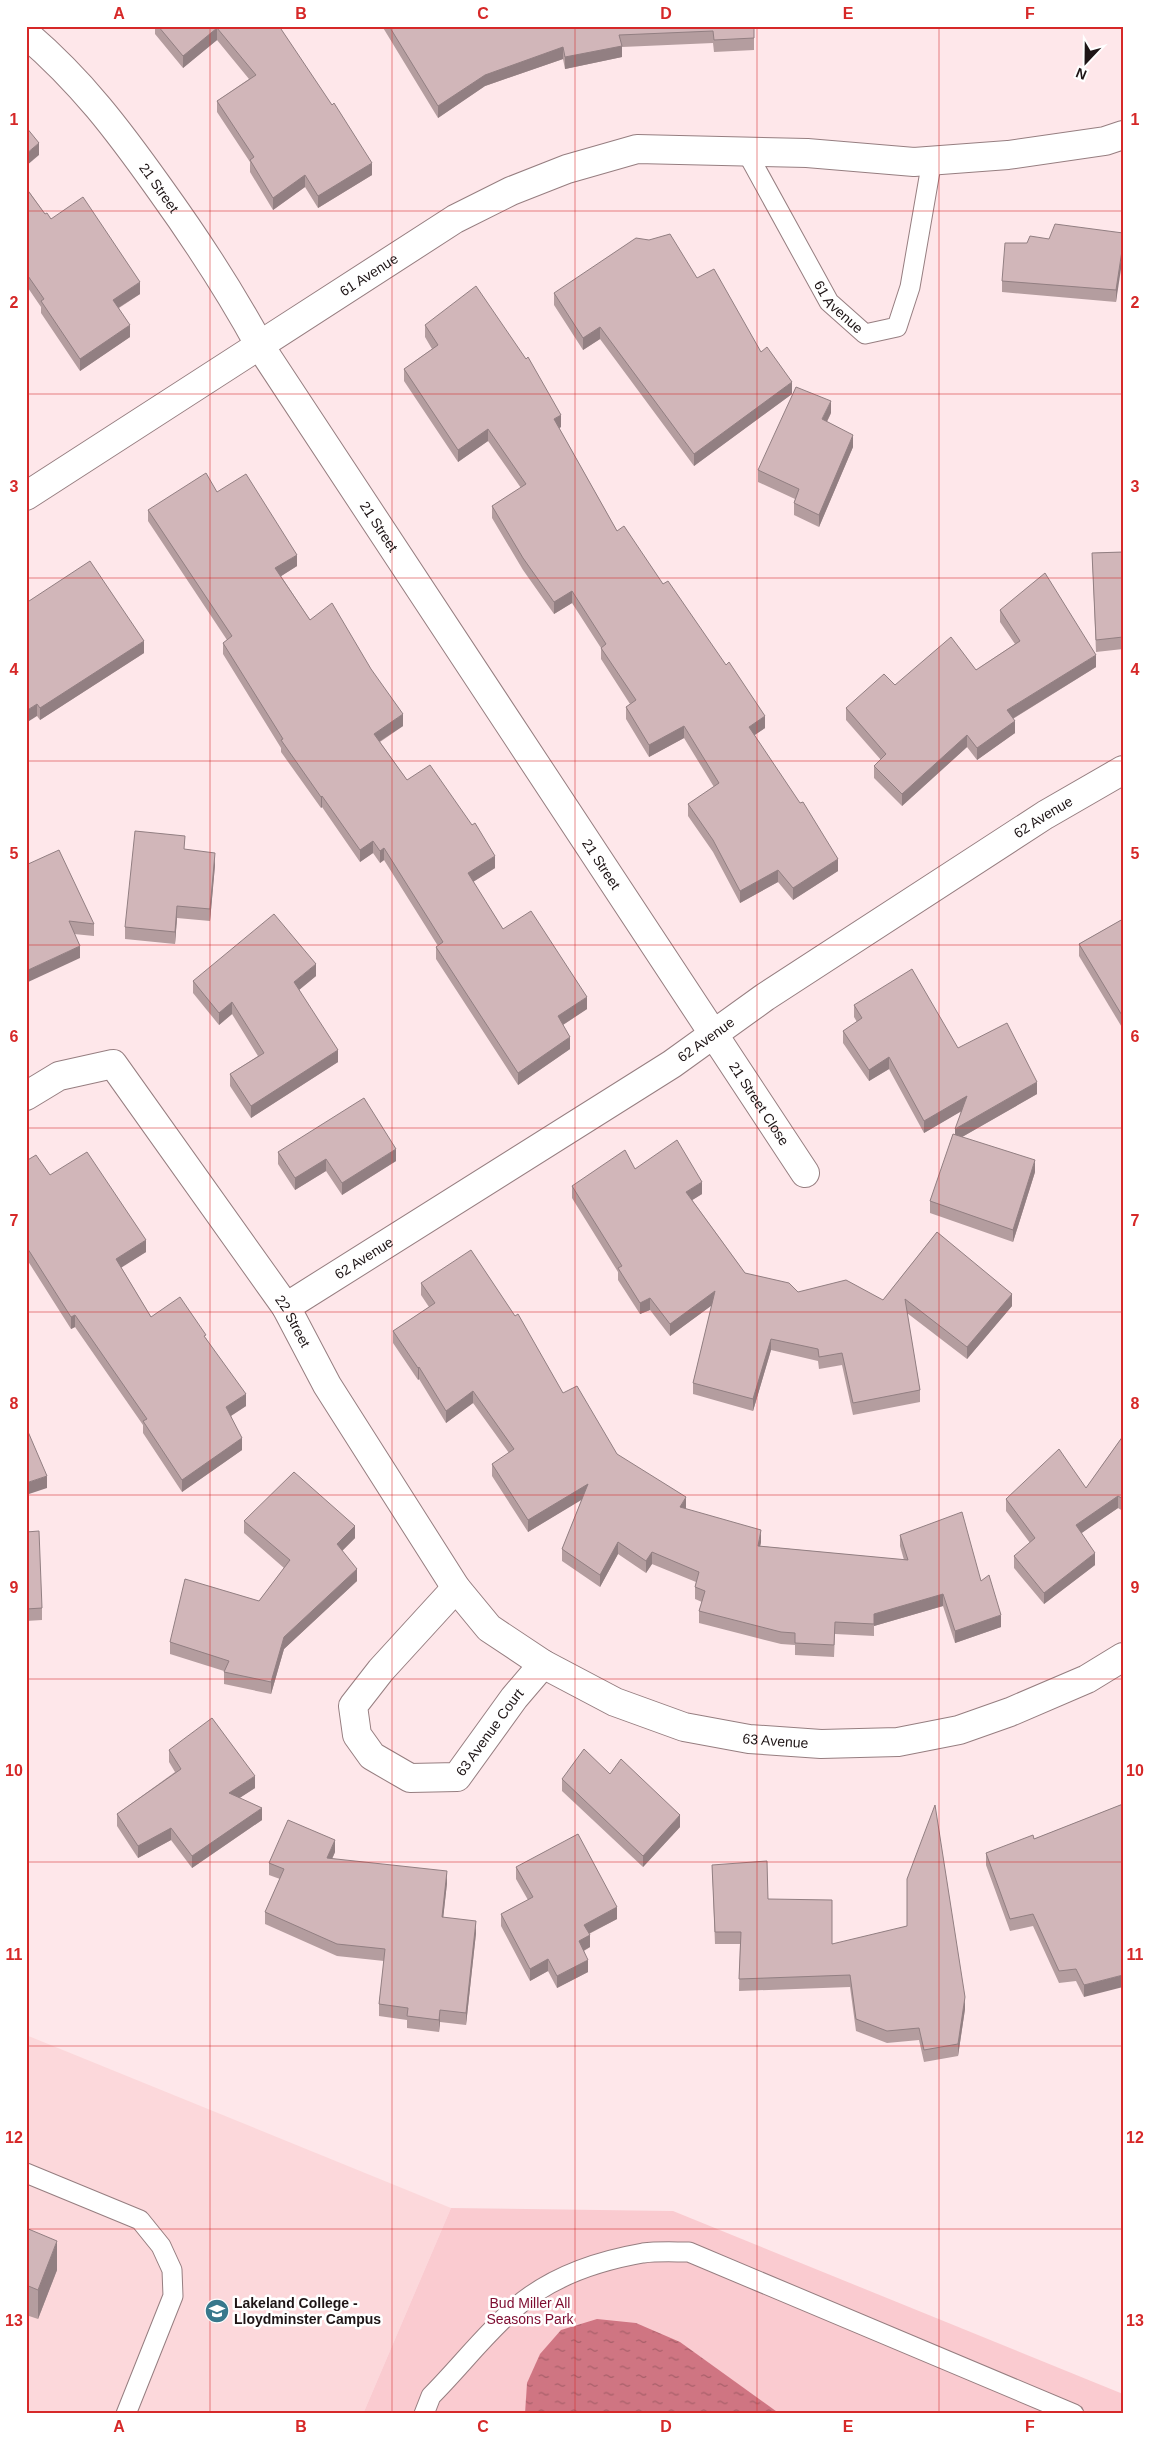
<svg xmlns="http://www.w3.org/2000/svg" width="1149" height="2440" viewBox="0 0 1149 2440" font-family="Arial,sans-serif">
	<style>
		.built { fill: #fcd8db }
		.green { fill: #facbd0 }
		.water { fill: url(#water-ripples) }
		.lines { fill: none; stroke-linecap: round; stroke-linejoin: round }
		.service-casing { stroke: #967e80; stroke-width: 21 }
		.minor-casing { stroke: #967e80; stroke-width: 30 }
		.tertiary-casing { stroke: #967e80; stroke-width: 30 }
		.service { stroke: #fff; stroke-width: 19 }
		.minor { stroke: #fff; stroke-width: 28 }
		.tertiary { stroke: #fff; stroke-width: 28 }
		.wall { fill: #b49d9f }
		.shaded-wall { fill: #927f82 }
		.building { fill: #d1b6b9; stroke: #927f82 }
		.grid { fill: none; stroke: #d62828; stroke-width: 1; stroke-opacity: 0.55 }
		.labels { text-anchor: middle; stroke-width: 5; stroke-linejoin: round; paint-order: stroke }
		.street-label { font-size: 14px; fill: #1e1516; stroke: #fff }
		.poi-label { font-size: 14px; font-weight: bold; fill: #1e1516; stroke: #fff; text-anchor: start }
		.park-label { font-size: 14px; fill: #7d0c30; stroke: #fff }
		.neatline { fill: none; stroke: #d62828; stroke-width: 2 }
		.grid-label { font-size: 16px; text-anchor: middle; font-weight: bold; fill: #d62828 }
	</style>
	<defs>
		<pattern id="water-ripples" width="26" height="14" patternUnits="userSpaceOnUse" patternTransform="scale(1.25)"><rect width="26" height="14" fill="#cf7582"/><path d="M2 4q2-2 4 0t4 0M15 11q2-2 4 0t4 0" fill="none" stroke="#a75f69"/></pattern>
	</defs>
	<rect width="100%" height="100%" fill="#fee7ea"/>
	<polygon class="built" points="26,2035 451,2208 363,2414 26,2414"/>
	<polygon class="green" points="451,2208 673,2211 1123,2394 1123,2414 363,2414"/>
	<polygon class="water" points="597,2319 636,2323 680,2342 780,2414 525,2414 527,2383 540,2354 561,2330"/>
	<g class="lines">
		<g class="service-casing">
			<g id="service">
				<path id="s1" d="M746,151l83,151 36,32 32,-7 13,-40 22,-127"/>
				<polyline points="26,2173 140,2220 161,2246 172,2270 173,2296 126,2414"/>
				<path d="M424,2414l7,-18c28,-28 54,-62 84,-88 35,-31 82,-47 128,-55 15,-2 31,-1 46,-1l385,162"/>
			</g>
		</g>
		<g class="minor-casing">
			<g id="minor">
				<path id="s2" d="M26,34c56,48 92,96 134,155 36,50 70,102 100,157l545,827"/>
				<path id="s3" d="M26,1096l33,-20 54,-12 173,243 41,78 129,203 33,40 54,36 72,38 69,25 65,12 72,5 77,-2 61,-12 51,-18 77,-33 36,-22"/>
				<path id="s4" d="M286,1307l386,-243 93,-67 280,-182 78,-45"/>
				<path id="s5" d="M456,1588l-75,82 -28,36 4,29 15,21 38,22 47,-1 57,-79 29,-34"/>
			</g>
		</g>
		<g class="tertiary-casing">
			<g id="tertiary">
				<path id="s6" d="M26,496l429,-277 56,-28 56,-22 70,-20 170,4 107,9 94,-7 97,-14 18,-6"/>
			</g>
		</g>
		<use href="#service" class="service"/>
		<use href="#minor" class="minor"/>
		<use href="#tertiary" class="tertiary"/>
	</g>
	<g class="wall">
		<polygon points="155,26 279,26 372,175 318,208 305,187 273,210 250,172 250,162 217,112 217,101 249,79 217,40 183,68 155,34"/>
		<polygon points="382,26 754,26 754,50 714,52 713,43 622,47 622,57 565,69 563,59 485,86 438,118"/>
		<polygon points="26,181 28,190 45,214 140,294 119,308 130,337 80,371 41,313 41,307 26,285"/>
		<polygon points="1123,233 1116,302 1002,292 1002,281 1027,243"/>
		<polygon points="697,278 761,352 792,394 694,466 600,339 583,350 554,305 554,293"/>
		<polygon points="425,325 561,427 559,428 617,531 663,584 765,728 754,735 838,871 793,900 778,882 740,903 713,852 688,816 688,804 714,787 684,738 649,757 626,719 626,707 630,704 601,659 601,648 572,603 554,614 523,570 492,518 492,506 521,488 488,441 458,462 404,381 404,369 432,349 425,337"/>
		<polygon points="831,413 827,422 853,447 819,527 794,515 794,503 795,499 758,482 758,470"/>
		<polygon points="217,492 297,566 281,576 310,620 403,726 380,742 407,780 495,868 473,882 503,929 587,1009 563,1025 570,1049 518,1085 436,959 436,947 438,946 384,860 380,863 373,853 360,862 322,807 321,808 281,752 281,748 223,654 223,643 227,640 148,521 148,510"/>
		<polygon points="1123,552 1123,649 1096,652 1092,553"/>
		<polygon points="26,603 144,653 40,720 37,716"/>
		<polygon points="1000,610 1096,667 1013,719 1015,733 977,760 967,747 902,806 874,778 874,766 881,760 846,720 846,708 895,685 976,670 1015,644 1000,622"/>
		<polygon points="185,850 215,865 210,921 177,918 175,944 125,939 125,927"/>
		<polygon points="26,865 94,924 94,936 74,934 80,958"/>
		<polygon points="1123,919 1123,1029 1079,956 1079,944"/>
		<polygon points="316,976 299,990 338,1062 251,1118 230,1086 230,1074 258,1056 232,1014 219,1025 193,993 193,981"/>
		<polygon points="854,1005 958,1048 1037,1094 962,1137 1035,1172 1013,1242 930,1213 930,1201 955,1135 961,1111 924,1133 889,1069 869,1081 843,1043 843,1031 857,1022 854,1017"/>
		<polygon points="278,1152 396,1161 342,1195 326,1171 295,1190 278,1164"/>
		<polygon points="26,1161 50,1175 146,1252 121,1267 151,1317 206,1338 246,1406 231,1416 242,1450 182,1492 143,1433 143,1425 75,1327 71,1329 26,1258"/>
		<polygon points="635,1169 702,1194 692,1200 745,1273 798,1292 883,1300 937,1232 1012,1306 967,1359 907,1313 920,1390 920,1402 853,1415 842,1365 819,1369 818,1361 771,1350 753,1411 693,1394 693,1383 712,1305 670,1336 650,1310 640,1314 618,1280 618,1272 572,1198 572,1186"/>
		<polygon points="421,1283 563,1393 617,1454 686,1509 761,1542 760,1546 904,1560 900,1546 900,1535 981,1581 1001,1627 955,1643 943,1606 874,1626 874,1636 835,1634 834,1657 795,1655 795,1645 781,1644 699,1623 699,1611 702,1602 695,1599 695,1587 696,1582 652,1564 646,1573 618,1554 600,1587 562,1561 562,1549 582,1499 528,1532 492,1476 492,1464 509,1453 473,1403 446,1423 419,1379 418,1380 393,1343 393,1331 429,1307 421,1295"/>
		<polygon points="1123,1436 1123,1511 1118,1508 1081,1533 1095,1565 1044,1604 1014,1568 1014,1556 1030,1543 1006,1511 1006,1499 1086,1488"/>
		<polygon points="244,1521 355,1538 342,1551 357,1581 284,1649 271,1694 224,1684 224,1671 170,1654 170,1642 259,1601 284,1568 244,1533"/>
		<polygon points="26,1532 42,1608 42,1620 26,1621"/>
		<polygon points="169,1750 255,1788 239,1798 262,1820 192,1868 171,1840 138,1858 117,1826 117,1814 175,1772 169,1762"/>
		<polygon points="610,1774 680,1827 643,1867 562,1791 562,1779"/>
		<polygon points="1123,1804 1084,1997 1076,1981 1059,1983 1033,1926 1010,1931 986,1865 986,1853 1034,1839"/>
		<polygon points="335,1852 332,1859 447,1883 443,1918 476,1933 466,2025 440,2022 439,2032 407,2028 407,2020 379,2016 379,2004 384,1961 337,1956 265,1924 265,1912 280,1879 269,1875 269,1863"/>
		<polygon points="712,1865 768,1899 832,1944 965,2009 958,2056 924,2062 919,2040 887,2043 856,2031 850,1987 739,1991 740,1944 715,1944"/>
		<polygon points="516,1867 617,1919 589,1934 590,1947 584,1951 588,1972 557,1988 548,1971 530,1981 501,1926 501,1914 528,1900 516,1879"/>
		<polygon points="26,2228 57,2270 38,2319 26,2315"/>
	</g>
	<g class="shaded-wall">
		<polygon points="217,28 217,40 183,68 183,56"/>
		<polygon points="622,46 622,57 565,69 565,57"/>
		<polygon points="563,47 563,59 485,86 438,118 438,106 485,75"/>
		<polygon points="39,143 39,155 26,166 26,154"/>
		<polygon points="372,163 372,175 318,208 318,196"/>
		<polygon points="305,175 305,187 273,210 273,198"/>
		<polygon points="1123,244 1123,256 1116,302 1116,290"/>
		<polygon points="140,282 140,294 113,311 113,300"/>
		<polygon points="130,325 130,337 80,371 80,359"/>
		<polygon points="600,327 600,339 583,350 583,338"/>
		<polygon points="792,382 792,394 694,466 694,454"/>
		<polygon points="831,401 831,413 822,431 822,419"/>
		<polygon points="561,415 561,427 554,431 554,419"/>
		<polygon points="488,429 488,441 458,462 458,450"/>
		<polygon points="853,435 853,447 819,527 819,515"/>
		<polygon points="297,555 297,566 275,580 275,568"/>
		<polygon points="572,591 572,603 554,614 554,602"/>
		<polygon points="144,641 144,653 40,720 40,708"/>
		<polygon points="1096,655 1096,667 1007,722 1007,710"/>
		<polygon points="37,704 37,716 26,723 26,711"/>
		<polygon points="403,714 403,726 374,745 374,734"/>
		<polygon points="765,716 765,728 749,739 749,727"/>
		<polygon points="1015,721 1015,733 977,760 977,748"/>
		<polygon points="684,726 684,738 649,757 649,745"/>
		<polygon points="967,735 967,747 902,806 902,794"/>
		<polygon points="322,796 322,807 321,808 321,797"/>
		<polygon points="373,841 373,853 360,862 360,850"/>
		<polygon points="384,848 384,860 380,863 380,851"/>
		<polygon points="215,853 215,865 210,921 210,909"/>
		<polygon points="495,856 495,868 468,885 468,873"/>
		<polygon points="838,859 838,871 793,900 793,888"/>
		<polygon points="778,870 778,882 740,903 740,891"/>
		<polygon points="177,906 177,918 175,944 175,932"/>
		<polygon points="80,946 80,958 26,983 26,971"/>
		<polygon points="316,964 316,976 294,994 294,982"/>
		<polygon points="587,997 587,1009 558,1028 558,1016"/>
		<polygon points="232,1002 232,1014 219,1025 219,1013"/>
		<polygon points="570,1037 570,1049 518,1085 518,1073"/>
		<polygon points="338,1050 338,1062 251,1118 251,1106"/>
		<polygon points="889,1057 889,1069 869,1081 869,1070"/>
		<polygon points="1037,1082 1037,1094 955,1141 955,1129"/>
		<polygon points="967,1096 967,1108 924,1133 924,1121"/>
		<polygon points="396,1149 396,1161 342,1195 342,1183"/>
		<polygon points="326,1159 326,1171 295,1190 295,1178"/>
		<polygon points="1035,1160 1035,1172 1013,1242 1013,1230"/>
		<polygon points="702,1182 702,1194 686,1204 686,1192"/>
		<polygon points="146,1240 146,1252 116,1271 116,1259"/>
		<polygon points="715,1291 715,1303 670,1336 670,1324"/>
		<polygon points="1012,1294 1012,1306 967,1359 967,1347"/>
		<polygon points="650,1298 650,1310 640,1314 640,1303"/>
		<polygon points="75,1315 75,1327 71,1329 71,1317"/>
		<polygon points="771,1339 771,1350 753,1411 753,1399"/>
		<polygon points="419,1367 419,1379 418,1380 418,1368"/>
		<polygon points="473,1391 473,1403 446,1423 446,1411"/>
		<polygon points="246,1394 246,1406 226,1419 226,1407"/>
		<polygon points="242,1438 242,1450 182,1492 182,1480"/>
		<polygon points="47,1476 47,1488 26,1495 26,1483"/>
		<polygon points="588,1484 588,1496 528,1532 528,1520"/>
		<polygon points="1118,1496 1118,1508 1076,1537 1076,1525"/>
		<polygon points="686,1497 686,1509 680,1507"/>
		<polygon points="355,1526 355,1538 337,1556 337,1544"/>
		<polygon points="761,1530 761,1542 758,1558 758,1546"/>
		<polygon points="618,1542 618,1554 600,1587 600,1575"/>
		<polygon points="652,1552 652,1564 646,1573 646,1561"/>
		<polygon points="1095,1553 1095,1565 1044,1604 1044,1593"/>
		<polygon points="357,1569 357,1581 284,1649 271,1694 271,1682 284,1637"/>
		<polygon points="943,1594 943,1606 874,1626 874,1636 874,1614"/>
		<polygon points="1001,1615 1001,1627 955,1643 955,1631"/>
		<polygon points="255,1776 255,1788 229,1805 229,1793"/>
		<polygon points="262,1808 262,1820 192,1868 192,1856"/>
		<polygon points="680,1815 680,1827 643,1867 643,1856"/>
		<polygon points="171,1828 171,1840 138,1858 138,1846"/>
		<polygon points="335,1840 335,1852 327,1870 327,1858"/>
		<polygon points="447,1871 447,1883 442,1929 442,1917"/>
		<polygon points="617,1907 617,1919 584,1936 584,1925"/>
		<polygon points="476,1921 476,1933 466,2025 466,2013"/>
		<polygon points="590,1935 590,1947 579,1953 579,1941"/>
		<polygon points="548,1959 548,1971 530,1981 530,1969"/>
		<polygon points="588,1960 588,1972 557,1988 557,1976"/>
		<polygon points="1123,1975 1123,1987 1084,1997 1084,1985"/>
		<polygon points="965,1997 965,2009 958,2056 958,2044"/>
		<polygon points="440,2010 440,2022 439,2032 439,2020"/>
		<polygon points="57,2241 57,2270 38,2319 38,2290"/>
	</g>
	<g class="building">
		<polygon points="158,26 279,26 332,105 334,103 372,163 318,196 305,175 273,198 250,160 254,157 217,101 256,75 217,28 183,56"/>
		<polygon points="389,26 754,26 754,38 714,40 713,31 619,35 622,46 565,57 563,47 485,75 438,106"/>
		<polygon points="26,127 39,143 26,154"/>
		<polygon points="26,188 45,214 47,213 51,219 83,197 140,282 113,300 130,325 80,359 41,301 44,299 26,273"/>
		<polygon points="1055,224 1123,233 1123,244 1116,290 1002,281 1005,243 1027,243 1030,236 1049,239"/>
		<polygon points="670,234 697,278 714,269 761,352 767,347 792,382 694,454 600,327 583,338 554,293 636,238 649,240"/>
		<polygon points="476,286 526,359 528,357 561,415 554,419 617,531 624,526 663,584 668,581 726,665 729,662 765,716 749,727 800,803 803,802 838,859 793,888 778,870 740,891 713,840 688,804 719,783 684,726 649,745 626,707 636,700 601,648 606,644 572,591 554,602 523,558 492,506 526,484 488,429 458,450 404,369 438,345 425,325"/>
		<polygon points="796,387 831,401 822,419 853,435 819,515 794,503 799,489 758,470"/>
		<polygon points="206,473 217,492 246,474 297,555 275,568 310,620 332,603 371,669 403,714 374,734 407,780 430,765 472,825 475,823 495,856 468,873 503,929 531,911 587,997 558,1016 570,1037 518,1073 436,947 443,942 384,848 380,851 373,841 360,850 322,796 321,797 281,740 283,739 223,643 232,636 148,510"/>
		<polygon points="1123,552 1123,637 1096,640 1092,553"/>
		<polygon points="90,561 144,641 40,708 37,704 26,711 26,603"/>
		<polygon points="1045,573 1096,655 1007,710 1015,721 977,748 967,735 902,794 874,766 886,754 846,708 884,674 895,685 951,637 976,670 1020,641 1000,610"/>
		<polygon points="135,831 185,836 184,849 215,853 210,909 177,906 175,932 125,927"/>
		<polygon points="59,850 94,924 69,921 80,946 26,971 26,865"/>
		<polygon points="274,914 316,964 294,982 338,1050 251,1106 230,1074 264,1053 232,1002 219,1013 193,981"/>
		<polygon points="1123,919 1123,1017 1079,944"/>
		<polygon points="912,969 958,1048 1007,1023 1037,1082 955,1129 967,1096 924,1121 889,1057 869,1070 843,1031 862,1018 854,1005"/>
		<polygon points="364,1098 396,1149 342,1183 326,1159 295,1178 278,1152"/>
		<polygon points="953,1134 1035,1160 1013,1230 930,1201"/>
		<polygon points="677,1140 702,1182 686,1192 745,1273 789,1283 798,1292 846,1280 883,1300 937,1232 1012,1294 967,1347 905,1299 920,1390 853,1403 842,1353 819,1357 818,1349 771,1339 753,1399 693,1383 715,1291 670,1324 650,1298 640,1303 618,1268 622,1266 572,1186 625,1150 635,1169"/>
		<polygon points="87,1152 146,1240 116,1259 151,1317 180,1297 206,1335 204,1336 246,1394 226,1407 242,1438 182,1480 143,1421 147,1419 75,1315 71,1317 26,1246 26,1161 36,1155 50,1175"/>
		<polygon points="471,1250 515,1316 518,1314 563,1393 577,1386 617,1454 686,1497 680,1507 761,1530 758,1546 908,1560 900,1535 962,1512 981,1581 989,1575 1001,1615 955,1631 943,1594 874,1614 874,1624 835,1622 834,1645 795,1643 795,1633 781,1632 699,1611 705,1591 695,1587 699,1572 652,1552 646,1561 618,1542 600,1575 562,1549 588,1484 528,1520 492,1464 514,1449 473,1391 446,1411 419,1367 418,1368 393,1331 435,1303 421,1283"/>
		<polygon points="26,1427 47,1476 26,1483"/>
		<polygon points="1123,1436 1123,1499 1118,1496 1076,1525 1095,1553 1044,1593 1014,1556 1035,1538 1006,1499 1059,1449 1086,1488"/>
		<polygon points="294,1472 355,1526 337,1544 357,1569 284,1637 271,1682 224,1672 229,1661 170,1642 185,1579 259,1601 290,1560 244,1521"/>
		<polygon points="39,1531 42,1608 26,1609 26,1532"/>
		<polygon points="212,1718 255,1776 229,1793 262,1808 192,1856 171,1828 138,1846 117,1814 181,1769 169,1750"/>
		<polygon points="584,1749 610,1774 621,1759 680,1815 643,1856 562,1779"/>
		<polygon points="1123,1804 1123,1975 1084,1985 1076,1969 1059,1971 1033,1914 1010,1919 986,1853 1033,1835 1034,1839"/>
		<polygon points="935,1805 965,1997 958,2044 924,2050 919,2028 887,2031 856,2019 850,1975 739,1979 741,1932 715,1932 712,1865 767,1861 768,1899 832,1900 832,1944 907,1926 907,1879"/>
		<polygon points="288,1820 335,1840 327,1858 447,1871 442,1917 476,1921 466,2013 440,2010 439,2020 407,2016 408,2008 379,2004 385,1949 337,1944 265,1912 284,1869 269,1863"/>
		<polygon points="578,1834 617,1907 584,1925 590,1935 579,1941 588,1960 557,1976 548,1959 530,1969 501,1914 533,1897 516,1867"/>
		<polygon points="26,2228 57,2241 38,2290 26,2285"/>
	</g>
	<path class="grid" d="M210,26v2388M392,26v2388M575,26v2388M757,26v2388M939,26v2388M26,211h1097M26,394h1097M26,578h1097M26,761h1097M26,945h1097M26,1128h1097M26,1312h1097M26,1495h1097M26,1679h1097M26,1862h1097M26,2046h1097M26,2229h1097"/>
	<defs>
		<g id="university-disc" transform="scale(1.25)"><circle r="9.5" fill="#38788c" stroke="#fff"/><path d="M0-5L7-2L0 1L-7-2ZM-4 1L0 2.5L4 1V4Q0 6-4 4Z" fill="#fff"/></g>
	</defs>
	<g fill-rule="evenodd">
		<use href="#university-disc" x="217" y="2311"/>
	</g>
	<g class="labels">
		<g class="street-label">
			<text dy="5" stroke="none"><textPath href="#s2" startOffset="204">21 Street</textPath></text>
			<text dy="5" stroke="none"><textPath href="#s6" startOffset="408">61 Avenue</textPath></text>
			<text dy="5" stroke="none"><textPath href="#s1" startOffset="182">61 Avenue</textPath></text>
			<text dy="5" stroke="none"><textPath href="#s2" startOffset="608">21 Street</textPath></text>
			<text dy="5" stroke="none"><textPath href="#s4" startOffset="902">62 Avenue</textPath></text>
			<text dy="5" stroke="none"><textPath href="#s2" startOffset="1012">21 Street</textPath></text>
			<text dy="5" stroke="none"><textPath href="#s4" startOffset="498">62 Avenue</textPath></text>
			<text dy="5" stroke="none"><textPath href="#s2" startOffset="1299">21 Street Close</textPath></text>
			<text dy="5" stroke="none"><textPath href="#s4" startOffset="92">62 Avenue</textPath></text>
			<text dy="5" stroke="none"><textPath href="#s3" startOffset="408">22 Street</textPath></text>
			<text dy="5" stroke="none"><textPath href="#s5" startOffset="358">63 Avenue Court</textPath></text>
			<text dy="5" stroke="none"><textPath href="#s3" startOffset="1085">63 Avenue</textPath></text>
		</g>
		<g class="poi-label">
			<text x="234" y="2308">Lakeland College -<tspan x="234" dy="16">Lloydminster Campus</tspan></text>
		</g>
		<g class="park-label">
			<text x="530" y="2308">Bud Miller All<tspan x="530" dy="16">Seasons Park</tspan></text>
		</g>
	</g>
	<rect width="1149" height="2440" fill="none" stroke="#ffffff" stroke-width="55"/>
	<g transform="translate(1086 62) rotate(202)" stroke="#ffffff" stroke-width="4" paint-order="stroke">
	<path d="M0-4L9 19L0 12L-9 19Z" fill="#1e1516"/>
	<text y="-8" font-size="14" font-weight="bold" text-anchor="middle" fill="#1e1516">N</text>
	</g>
	<rect x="28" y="28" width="1094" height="2384" class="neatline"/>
	<g class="grid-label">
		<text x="119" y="19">A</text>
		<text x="301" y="19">B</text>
		<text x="483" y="19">C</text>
		<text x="666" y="19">D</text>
		<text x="848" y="19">E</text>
		<text x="1030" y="19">F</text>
		<text x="14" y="125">1</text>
		<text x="1135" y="125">1</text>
		<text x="14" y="308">2</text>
		<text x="1135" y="308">2</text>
		<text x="14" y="492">3</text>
		<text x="1135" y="492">3</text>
		<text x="14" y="675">4</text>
		<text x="1135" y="675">4</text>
		<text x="14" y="859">5</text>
		<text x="1135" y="859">5</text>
		<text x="14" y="1042">6</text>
		<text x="1135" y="1042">6</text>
		<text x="14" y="1226">7</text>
		<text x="1135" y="1226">7</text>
		<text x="14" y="1409">8</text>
		<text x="1135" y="1409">8</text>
		<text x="14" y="1593">9</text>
		<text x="1135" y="1593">9</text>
		<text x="14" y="1776">10</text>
		<text x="1135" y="1776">10</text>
		<text x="14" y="1960">11</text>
		<text x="1135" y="1960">11</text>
		<text x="14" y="2143">12</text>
		<text x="1135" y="2143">12</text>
		<text x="14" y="2326">13</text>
		<text x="1135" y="2326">13</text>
		<text x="119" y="2432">A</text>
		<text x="301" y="2432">B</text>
		<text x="483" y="2432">C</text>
		<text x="666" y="2432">D</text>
		<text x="848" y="2432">E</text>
		<text x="1030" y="2432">F</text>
	</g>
</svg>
